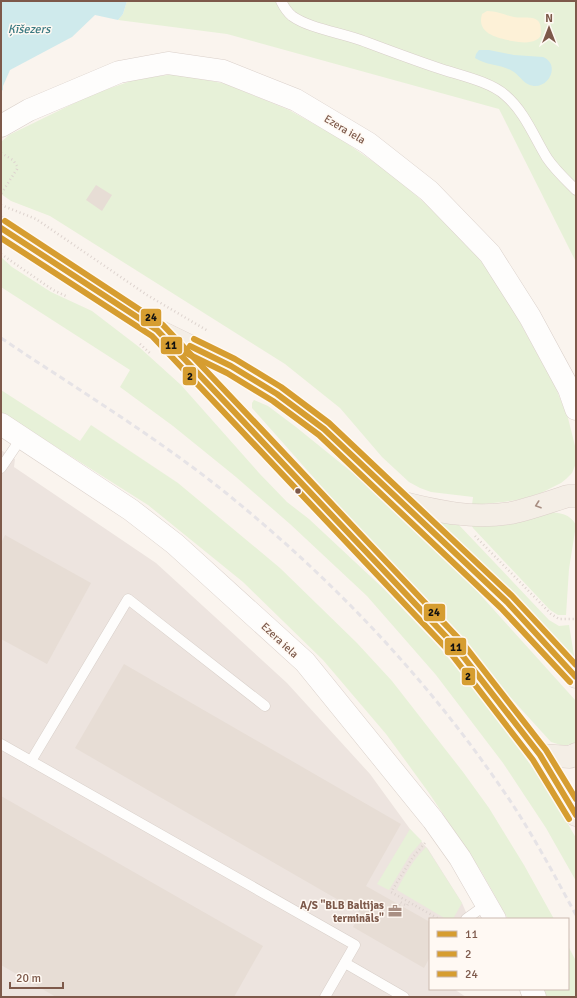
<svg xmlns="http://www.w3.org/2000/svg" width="577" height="998" viewBox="0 0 577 998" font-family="Signika,sans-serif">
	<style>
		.industrial { fill: #ede4df }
		.green { fill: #e7f1d8 }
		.sand { fill: #fdf1d7 }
		.water { fill: #cfeaec }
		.building { fill: #e7ddd5 }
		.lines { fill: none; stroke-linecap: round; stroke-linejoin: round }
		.lane-casing { stroke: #d8cfc9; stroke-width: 11 }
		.secondary-casing { stroke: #dad0ca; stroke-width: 23 }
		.primary-casing { stroke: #dcd0ca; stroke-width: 23 }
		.path { stroke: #ddd3ce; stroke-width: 2.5; stroke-dasharray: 1 3; stroke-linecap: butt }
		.lane { stroke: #fefdfc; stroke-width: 10 }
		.secondary { stroke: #fefdfc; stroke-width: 22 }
		.primary { stroke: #f4eee6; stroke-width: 22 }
		.rail { stroke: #e6e3e6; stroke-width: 3; stroke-dasharray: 6 4; stroke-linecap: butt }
		.bus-1-casing { stroke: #fff9f3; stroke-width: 9 }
		.bus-2-casing { stroke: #fff9f3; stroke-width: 9 }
		.bus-3-casing { stroke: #fff9f3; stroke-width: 9 }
		.bus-1 { stroke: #d69d30; stroke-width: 6 }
		.bus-2 { stroke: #d69d30; stroke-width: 6 }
		.bus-3 { stroke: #d69d30; stroke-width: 6 }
		.oneway { stroke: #a78d81 }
		.bus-dot { fill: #7d594a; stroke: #fff9f3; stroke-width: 1.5 }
		.labels { text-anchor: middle; stroke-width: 3; stroke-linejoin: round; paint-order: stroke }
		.street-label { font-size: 11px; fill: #7d594a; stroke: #fff9f3 }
		.poi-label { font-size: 11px; font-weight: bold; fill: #7d594a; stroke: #fff9f3; text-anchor: end }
		.water-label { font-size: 12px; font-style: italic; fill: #3b7a82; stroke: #fff9f3 }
		.line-badge { stroke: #fff9f3; stroke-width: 1.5 }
		.pale-badge-label { font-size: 11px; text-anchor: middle; font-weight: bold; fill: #111 }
	</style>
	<rect width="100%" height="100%" fill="#faf4ee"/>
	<polygon class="industrial" points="1,450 15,459 14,467 156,563 287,683 370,774 410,829 428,849 462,903 469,919 430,919 430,989 454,989 466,997 1,997"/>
	<g class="green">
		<polygon points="127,1 576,1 576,262 499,109 227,34 118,20 123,14"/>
		<polygon points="178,74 226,84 289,110 339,138 391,174 440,216 472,248 501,288 555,386 568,418 576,450 576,463 572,473 566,479 561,483 541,493 522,499 503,502 472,505 473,497 431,492 420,488 409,482 382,457 340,408 285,364 50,216 11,201 1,194 1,142 9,135 93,94 140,78"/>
		<polygon points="1,257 12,267 51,292 92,311 139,347 181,385 259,473 287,502 309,519 385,590 439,647 489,706 549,791 576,838 576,881 546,828 503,763 436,675 367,596 290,524 236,477 173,426 120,387 130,370 1,287"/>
		<polygon points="1,390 80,441 91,425 178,483 280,568 357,643 392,681 463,772 489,808 524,865 554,919 508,919 481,871 429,793 386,734 323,660 243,582 148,505 1,412"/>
		<polygon points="254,400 268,406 296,427 359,478 438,548 576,701 576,741 575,743 564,746 551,742 433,612 252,408 252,403"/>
		<path d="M550,512c11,1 20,2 26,13l-7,44 -3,46h-8l-8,-5 -77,-82 -2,-4z"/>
		<polygon points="437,521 458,524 549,620 559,626 569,625 576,667"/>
		<polygon points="410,829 422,841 410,855 389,890 377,884"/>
		<path d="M426,847l36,56 -9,16h-7l-49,-29c8,-16 16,-30 29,-43z"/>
		<polygon points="568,946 576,961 576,997 547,997 543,989 568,989"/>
	</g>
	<path class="sand" d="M487,11c10,0 18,4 27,6 10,2 27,-4 27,13 1,5 -1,8 -5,10 -8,4 -16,2 -24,1 -14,-3 -36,-7 -30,-27z"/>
	<g class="water">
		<polygon points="1,1 127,1 123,14 118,20 95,15 72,37 10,70 3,86 3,90 1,91"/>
		<path d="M479,50h10l25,5 29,2c17,7 7,30 -9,29 -10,-1 -13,-9 -20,-14 -12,-8 -27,-6 -39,-14l1,-4z"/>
	</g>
	<g class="building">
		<polygon points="96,185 112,195 102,211 86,200"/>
		<polygon points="5,535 91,583 47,664 1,639 1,543"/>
		<polygon points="124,664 401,824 366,886 430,922 430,957 424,968 353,927 361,913 75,748"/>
		<polygon points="1,796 263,946 234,997 56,997 1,965"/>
	</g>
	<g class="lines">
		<g class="lane-casing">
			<g id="lane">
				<path d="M281,1c3,6 6,11 11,15 18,13 52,17 74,26 24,9 48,18 72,26 20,7 51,13 67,27 20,17 29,42 42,63 8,12 19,22 29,32"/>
				<polyline points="1,468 22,437"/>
				<polyline points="1,744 355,945 325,997"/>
				<polyline points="31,761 128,599 265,706"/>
				<polyline points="466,919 487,904"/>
				<polyline points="345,963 404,997"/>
			</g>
		</g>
		<g class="secondary-casing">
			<g id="secondary">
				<polyline points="1,126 29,110 119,72 168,63 223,71 296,100 368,143 429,191 490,254 530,317 569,389 576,409"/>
				<polyline points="1,424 131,510 175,544 305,662 433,820 460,858 495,919"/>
				<polyline points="531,989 535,997"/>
			</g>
		</g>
		<g class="primary-casing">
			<g id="primary">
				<polyline points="1,228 157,330 231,366 277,394 324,429 365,469 507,602 576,677"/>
				<polyline points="166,339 455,646 540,755 576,815"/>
				<path d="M404,503c36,9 69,16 107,10 19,-4 38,-11 57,-17h8"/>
				<polyline points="540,755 570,757 576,754"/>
			</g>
		</g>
		<g class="path">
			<polyline points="1,153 13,160 17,166 17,169 1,194"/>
			<polyline points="1,205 36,219 147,295 208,331"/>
			<polyline points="1,254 53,290 66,296"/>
			<polyline points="140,344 151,354"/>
			<polyline points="475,536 551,614 559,619 576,619"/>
			<polyline points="425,843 413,857 391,892 439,919"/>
			<polyline points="399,905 400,902 407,906 409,902"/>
		</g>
		<use href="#lane" class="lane"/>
		<use href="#secondary" class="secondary"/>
		<use href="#primary" class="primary"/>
		<path class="rail" d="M1,338c76,51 154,98 225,155 106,86 197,181 274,293 29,41 52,85 76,129"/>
		<g class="bus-1-casing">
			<g id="bus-1">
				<polyline points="1,228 157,330 455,646 540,755 576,815"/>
				<polyline points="190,346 231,366 277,394 324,429 507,602 576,677"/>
			</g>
		</g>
		<g class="bus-2-casing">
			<g id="bus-2">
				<polyline points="1,238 152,336 449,651 533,760 569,819"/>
				<polyline points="186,353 227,373 273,401 319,435 501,608 570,682"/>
			</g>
		</g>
		<g class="bus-3-casing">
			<g id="bus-3">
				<polyline points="5,221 163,325 461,641 546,750 576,799"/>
				<polyline points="194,339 235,359 281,387 329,423 512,596 576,665"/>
			</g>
		</g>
		<use href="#bus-1" class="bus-1"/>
		<use href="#bus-2" class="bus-2"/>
		<use href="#bus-3" class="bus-3"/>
	</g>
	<defs><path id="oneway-chevron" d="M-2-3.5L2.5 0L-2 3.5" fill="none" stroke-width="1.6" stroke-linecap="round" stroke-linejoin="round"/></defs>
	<use class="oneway" href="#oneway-chevron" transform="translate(538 505) rotate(161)"/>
	<defs>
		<g id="office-bare" transform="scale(1.08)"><path d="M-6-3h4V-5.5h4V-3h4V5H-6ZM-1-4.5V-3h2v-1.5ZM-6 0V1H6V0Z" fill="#a98f83" stroke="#fff9f3" stroke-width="2.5" paint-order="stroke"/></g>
	</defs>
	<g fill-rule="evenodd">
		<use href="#office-bare" x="395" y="911"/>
	</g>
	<circle class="bus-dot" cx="298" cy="491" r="3.5"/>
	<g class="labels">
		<g class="street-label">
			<text transform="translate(345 129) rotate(31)" y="4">Ezera iela</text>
			<text transform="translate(280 640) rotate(43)" y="4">Ezera iela</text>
		</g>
		<g class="poi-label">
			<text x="384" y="909">A/S "BLB Baltijas<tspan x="384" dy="13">termināls"</tspan></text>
		</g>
		<g class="water-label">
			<text x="29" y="33">Ķīšezers</text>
		</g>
	</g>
	<g class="line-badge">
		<rect x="140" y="308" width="22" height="19" rx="4" fill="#d69d30"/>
		<rect x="160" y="336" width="23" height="19" rx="4" fill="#d69d30"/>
		<rect x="182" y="366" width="15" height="20" rx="4" fill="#d69d30"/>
		<rect x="423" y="603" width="23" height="19" rx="4" fill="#d69d30"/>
		<rect x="444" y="637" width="23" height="19" rx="4" fill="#d69d30"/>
		<rect x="461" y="667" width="15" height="19" rx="4" fill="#d69d30"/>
	</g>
	<g class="pale-badge-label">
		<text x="151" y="321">24</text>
		<text x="171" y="349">11</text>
		<text x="190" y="380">2</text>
		<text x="434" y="616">24</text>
		<text x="456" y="651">11</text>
		<text x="468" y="680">2</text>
	</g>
	<rect width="577" height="998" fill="none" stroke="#7d594a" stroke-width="4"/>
	<rect x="429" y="918" width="140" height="72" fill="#fff9f3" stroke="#cbb9af"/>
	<rect x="437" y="931" width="20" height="6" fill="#d69d30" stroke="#cbb9af"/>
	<text x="465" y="938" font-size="12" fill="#7d594a">11</text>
	<rect x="437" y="951" width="20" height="6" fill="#d69d30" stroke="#cbb9af"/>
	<text x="465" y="958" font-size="12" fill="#7d594a">2</text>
	<rect x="437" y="971" width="20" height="6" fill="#d69d30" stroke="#cbb9af"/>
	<text x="465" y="978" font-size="12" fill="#7d594a">24</text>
	<g transform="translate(549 28)" stroke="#fff9f3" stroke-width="3" paint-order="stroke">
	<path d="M0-3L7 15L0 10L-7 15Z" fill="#7d594a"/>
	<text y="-6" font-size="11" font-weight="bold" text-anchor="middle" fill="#7d594a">N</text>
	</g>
	<path d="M10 982v6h53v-6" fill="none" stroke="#7d594a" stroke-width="2"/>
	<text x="16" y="982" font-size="12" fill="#7d594a" stroke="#fff9f3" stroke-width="3" paint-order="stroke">20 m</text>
</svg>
